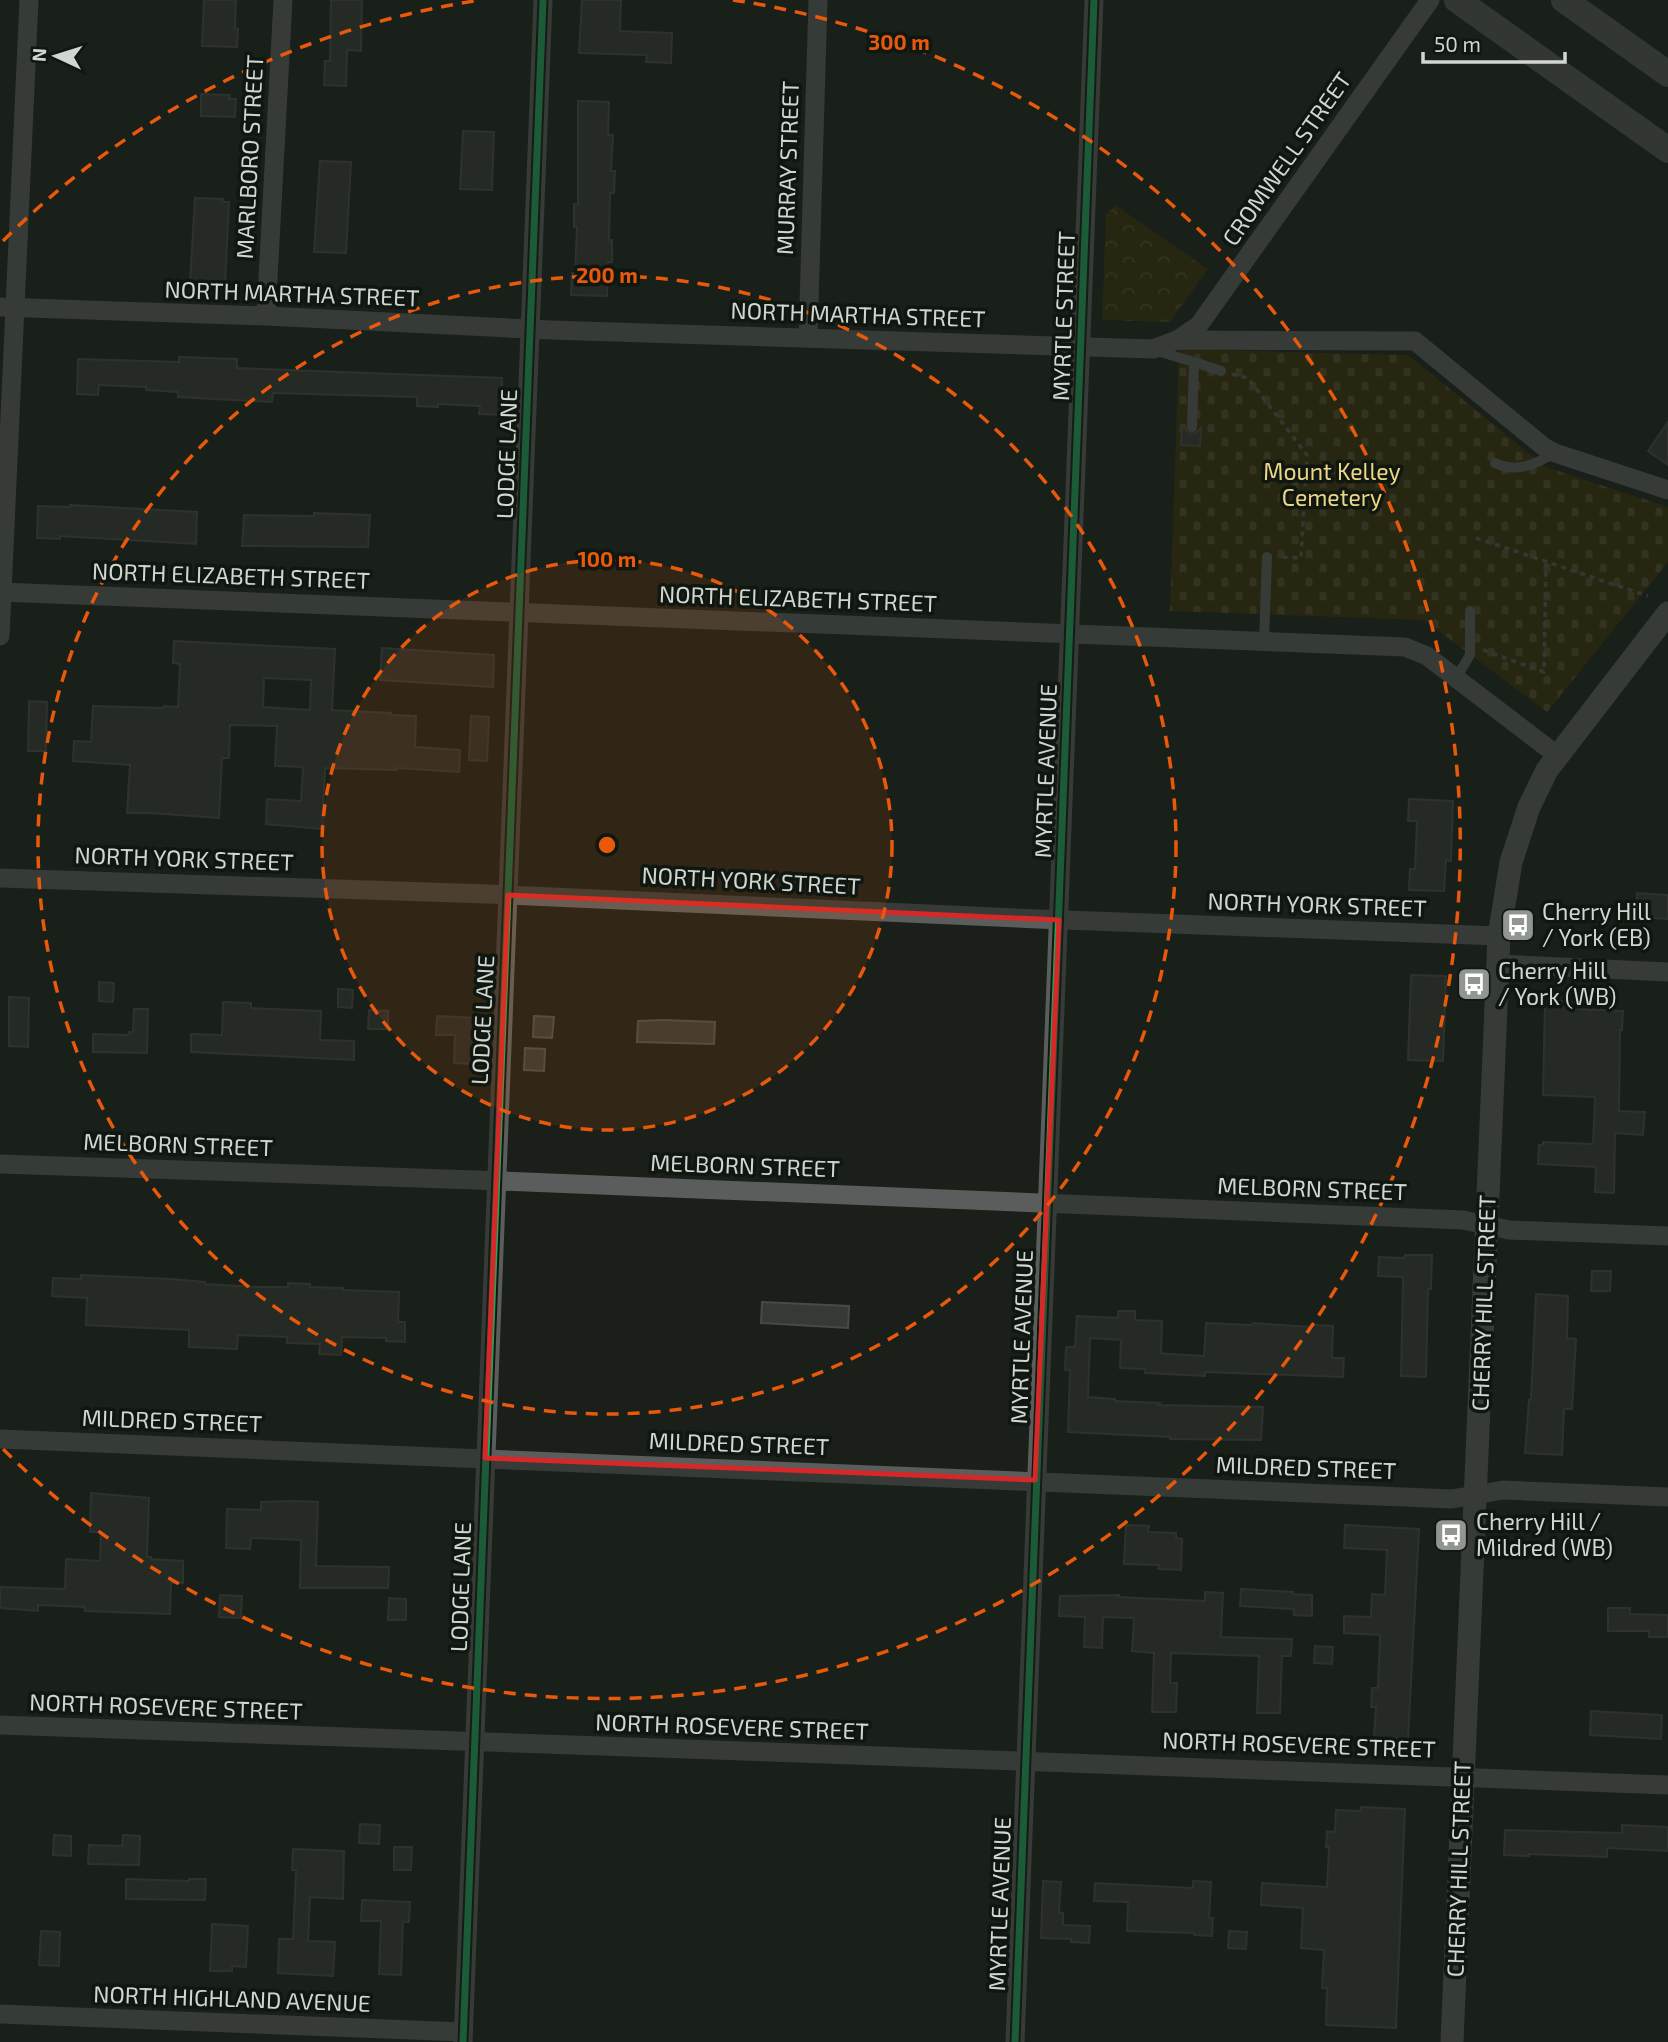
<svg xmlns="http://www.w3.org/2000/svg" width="1668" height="2042" viewBox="0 0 1668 2042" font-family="'Exo 2',sans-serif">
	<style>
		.cemetery { fill: url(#cemetery-stones) }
		.park { fill: url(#park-crowns) }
		.building { fill: #363934; stroke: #484a46; stroke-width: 2; fill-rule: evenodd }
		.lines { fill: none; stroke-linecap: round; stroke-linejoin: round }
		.path { stroke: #555756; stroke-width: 3.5; stroke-dasharray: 5 5; stroke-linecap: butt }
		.service { stroke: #5b5d5c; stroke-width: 10 }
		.minor { stroke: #5b5d5c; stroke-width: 19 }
		.tertiary { stroke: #5b5d5c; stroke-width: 23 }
		.secondary { stroke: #535655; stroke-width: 26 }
		.cycleway-casing { stroke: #101710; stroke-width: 11 }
		.cycleway { stroke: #20a55d; stroke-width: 7 }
		.marked { fill: none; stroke: #d62828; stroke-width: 5; stroke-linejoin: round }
		.ring { fill: none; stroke: #e8590c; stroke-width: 3.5; stroke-dasharray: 12 9 }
		.labels { text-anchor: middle; stroke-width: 7; stroke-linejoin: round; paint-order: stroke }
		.street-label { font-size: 23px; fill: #d1d6d1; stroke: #101710 }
		.park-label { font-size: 23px; fill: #edd784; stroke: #101710 }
		.poi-label { font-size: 23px; fill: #d1d6d1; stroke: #101710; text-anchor: start }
		.centre { fill: #e8590c; stroke: #101710; stroke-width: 3.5 }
		.ring-label { font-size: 21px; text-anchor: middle; font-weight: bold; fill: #e8590c; stroke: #101710; stroke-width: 7; stroke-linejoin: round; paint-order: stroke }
	</style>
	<defs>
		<pattern id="cemetery-stones" width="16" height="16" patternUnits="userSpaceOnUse" patternTransform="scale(1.75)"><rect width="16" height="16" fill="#393008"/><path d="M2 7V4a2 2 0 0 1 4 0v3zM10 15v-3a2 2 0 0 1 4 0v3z" fill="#554d2b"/></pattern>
		<pattern id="park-crowns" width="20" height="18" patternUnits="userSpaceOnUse" patternTransform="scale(1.75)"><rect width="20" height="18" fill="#393008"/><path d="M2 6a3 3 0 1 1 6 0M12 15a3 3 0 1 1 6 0" fill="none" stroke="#554d2b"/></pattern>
	</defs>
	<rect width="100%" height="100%" fill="#1a1f1a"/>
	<polygon class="cemetery" points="1179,349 1408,355 1546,467 1668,507 1668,562 1547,712 1424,620 1170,611"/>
	<polygon class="park" points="1115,205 1208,269 1170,322 1102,320 1106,215"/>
	<g class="building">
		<polygon points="204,0 236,0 235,29 238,29 237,47 202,46"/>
		<polygon points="331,0 362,0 361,51 347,50 346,86 324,85 325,61 330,61"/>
		<polygon points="582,0 621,0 620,31 672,33 671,63 646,62 647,55 579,53"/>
		<polygon points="201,94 230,95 229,99 236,99 235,117 201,116"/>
		<polygon points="578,101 609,102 608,135 613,135 611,171 615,171 614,193 610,193 609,240 612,240 612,262 608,262 607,296 571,295 572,273 575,273 577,227 574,227 574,204 578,205"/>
		<polygon points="463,131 494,132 492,190 460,189"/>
		<polygon points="320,161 351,162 346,253 314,252"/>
		<polygon points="195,198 223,199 222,202 229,202 225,284 190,282"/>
		<polygon points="179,357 237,359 237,368 502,378 501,415 479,414 480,406 438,404 438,407 436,407 417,406 417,397 273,393 272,402 178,397 178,392 146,390 146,387 99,385 98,395 77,394 78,359 179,362"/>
		<polygon points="1668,422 1668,465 1648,451"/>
		<polygon points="1182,427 1191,434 1196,433 1201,428 1200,446 1181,445"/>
		<polygon points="70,505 197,512 196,544 60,536 60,539 37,538 38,506 70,507"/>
		<polygon points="314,513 370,515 368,547 242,546 244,515 314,516"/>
		<path d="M174,641l161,8 -3,61 59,3v2l25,1 -1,31 45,3 -1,22 -62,-4v2l-72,-2 -3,61 -56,-5 1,-25 34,2 2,-34 -28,-1 2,-40 -47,-1 -1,33h-7l-3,60 -70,-5h-22l3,-48 -57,-4 1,-20 17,1 2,-36 71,2v-2l14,1 2,-43 -7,-1zM264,678l47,2 -1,30 -47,-3z"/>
		<polygon points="382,648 494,655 493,687 380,680"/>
		<polygon points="29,701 47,702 46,751 28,751"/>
		<polygon points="471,716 489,717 487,761 469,760"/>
		<polygon points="1409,799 1453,801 1451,861 1446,860 1444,891 1409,890 1410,869 1415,869 1417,821 1408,821"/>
		<polygon points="1637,893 1668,895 1668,919 1636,917"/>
		<polygon points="1411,975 1446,976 1443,1061 1408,1060"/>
		<polygon points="99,982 114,983 113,1002 99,1001"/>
		<polygon points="338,989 353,990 352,1008 338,1007"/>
		<polygon points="9,997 29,998 28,1047 9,1046"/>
		<polygon points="1545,1000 1578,1002 1578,1009 1623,1011 1622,1030 1620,1030 1619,1111 1645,1112 1643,1135 1615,1133 1614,1193 1595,1192 1596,1167 1538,1164 1539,1145 1543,1145 1543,1142 1593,1144 1595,1097 1543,1095"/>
		<polygon points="223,1002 251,1003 251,1008 321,1011 320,1040 354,1041 354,1060 191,1052 191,1034 222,1035"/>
		<polygon points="134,1009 148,1009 147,1053 93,1052 93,1034 128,1035 129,1032 133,1032"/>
		<polygon points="369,1010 388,1011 388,1029 368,1029"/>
		<polygon points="437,1016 475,1018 474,1064 454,1063 455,1035 436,1035"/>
		<polygon points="534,1016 554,1017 552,1038 533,1037"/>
		<polygon points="664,1020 715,1022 714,1044 637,1042 638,1021"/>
		<polygon points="525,1048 545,1049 544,1071 524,1070"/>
		<polygon points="1405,1255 1432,1255 1431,1289 1428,1289 1426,1377 1401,1376 1403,1277 1378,1276 1379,1257 1404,1258"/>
		<polygon points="1592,1271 1611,1271 1610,1291 1591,1291"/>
		<polygon points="81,1275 171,1279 205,1282 205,1284 256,1287 288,1287 288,1283 310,1284 310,1287 343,1288 343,1290 399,1292 398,1322 405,1322 405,1342 386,1341 386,1338 342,1337 341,1355 319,1354 320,1344 287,1343 287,1337 238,1335 237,1349 189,1347 189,1330 86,1325 87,1298 52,1296 53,1278 81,1279"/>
		<polygon points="1536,1294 1568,1296 1567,1338 1576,1339 1572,1409 1564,1409 1562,1455 1525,1453 1529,1400 1531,1400"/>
		<polygon points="762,1302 849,1306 848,1328 761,1323"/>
		<polygon points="1118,1311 1135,1311 1135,1320 1162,1321 1161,1353 1170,1354 1204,1356 1206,1323 1252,1325 1253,1323 1311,1327 1311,1325 1333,1326 1332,1358 1344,1358 1343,1377 1205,1372 1205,1376 1145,1373 1145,1369 1120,1368 1121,1340 1090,1338 1088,1397 1115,1399 1115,1401 1160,1403 1159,1405 1263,1407 1261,1440 1170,1439 1170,1437 1068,1432 1070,1370 1065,1370 1066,1347 1075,1347 1077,1316 1118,1318"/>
		<polygon points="91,1493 149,1498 147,1557 151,1557 151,1559 183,1561 183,1583 171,1583 170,1614 85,1611 85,1607 38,1605 38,1611 0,1608 0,1587 65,1589 66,1559 100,1561 101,1532 90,1532"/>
		<polygon points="294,1501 318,1502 316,1566 389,1567 388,1588 300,1588 301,1540 251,1538 250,1549 226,1548 227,1509 261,1510 261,1502"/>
		<polygon points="1126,1525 1149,1526 1148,1532 1176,1533 1176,1538 1182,1539 1181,1570 1158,1569 1159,1565 1124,1564"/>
		<polygon points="1345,1525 1419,1529 1408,1739 1374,1737 1376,1707 1371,1707 1372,1688 1378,1688 1380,1635 1344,1633 1344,1616 1371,1617 1372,1594 1385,1595 1387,1550 1344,1548"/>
		<polygon points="1241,1589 1293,1592 1293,1594 1312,1595 1312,1616 1294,1615 1294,1609 1240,1606"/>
		<polygon points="1205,1592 1223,1593 1221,1637 1292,1639 1291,1656 1282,1656 1280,1713 1257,1713 1259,1656 1171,1653 1170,1683 1177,1683 1176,1712 1152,1712 1154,1653 1132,1651 1134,1618 1103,1617 1102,1648 1084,1647 1085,1617 1059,1616 1060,1596 1119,1595 1118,1597 1205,1601"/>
		<polygon points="220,1595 242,1596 241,1618 219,1617"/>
		<polygon points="389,1598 406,1599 406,1620 388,1620"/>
		<polygon points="1608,1608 1630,1608 1630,1614 1668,1615 1668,1637 1649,1637 1649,1631 1608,1631"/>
		<polygon points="1315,1646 1333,1647 1332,1664 1314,1663"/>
		<polygon points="1591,1711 1662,1715 1661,1739 1590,1735"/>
		<polygon points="1361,1807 1405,1809 1396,2028 1326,2025 1327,1988 1322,1988 1324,1950 1301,1948 1303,1908 1261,1905 1262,1883 1327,1887 1329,1847 1326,1847 1327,1831 1335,1832 1336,1810 1360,1811"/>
		<polygon points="360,1824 380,1825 379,1844 359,1843"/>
		<polygon points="1622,1825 1668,1827 1668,1851 1607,1848 1607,1857 1529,1854 1529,1856 1504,1855 1505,1830 1622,1833"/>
		<polygon points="54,1835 71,1836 71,1856 53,1855"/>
		<polygon points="123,1835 140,1836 139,1865 88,1864 89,1845 122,1846"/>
		<polygon points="394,1847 412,1847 411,1870 394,1870"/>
		<polygon points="293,1849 344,1851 343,1899 310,1897 308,1941 335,1942 333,1976 278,1973 279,1939 293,1939 296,1870 292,1870"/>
		<polygon points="126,1879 189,1881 189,1879 206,1879 205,1900 126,1899"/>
		<polygon points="1043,1881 1061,1882 1059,1913 1063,1913 1063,1925 1090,1926 1089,1943 1071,1942 1071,1939 1041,1938"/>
		<polygon points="1193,1881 1211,1882 1209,1918 1213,1918 1212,1936 1194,1935 1194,1933 1127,1931 1128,1902 1094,1901 1095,1883 1193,1888"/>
		<polygon points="362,1900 410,1902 409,1922 403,1922 401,1975 379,1974 381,1921 361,1921"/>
		<polygon points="212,1924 248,1926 246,1967 232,1966 232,1971 210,1971"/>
		<polygon points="41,1931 60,1932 59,1966 39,1965"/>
		<polygon points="1229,1931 1247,1932 1246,1949 1228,1948"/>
	</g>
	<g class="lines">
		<g class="path">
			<polyline points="1232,374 1248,378 1307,455 1301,558 1280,557"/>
			<polyline points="1476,538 1648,596"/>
			<polyline points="1483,650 1544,672 1546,564"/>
		</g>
		<g class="service">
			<polyline points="1157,351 1194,362 1192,427"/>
			<polyline points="1194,362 1221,371"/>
			<path d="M1495,463c21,10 40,2 59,-10"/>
			<polyline points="1264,642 1267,557"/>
			<polyline points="1456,678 1470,655 1470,611"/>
		</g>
		<g class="minor">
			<polyline points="0,307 266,316 551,330 1153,349 1177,340 1415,341 1544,447 1555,453 1668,490"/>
			<polyline points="266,316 283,0"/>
			<polyline points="808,338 818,0"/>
			<polyline points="1177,340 1199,325 1430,0"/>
			<polyline points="0,592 1405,647 1427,656 1558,756"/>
			<polyline points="0,636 29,0"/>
			<polyline points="0,878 488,894 1038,919 1499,936"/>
			<polyline points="1498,964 1668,972"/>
			<polyline points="0,1164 476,1180 1463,1220 1509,1230 1668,1236"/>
			<polyline points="0,1439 1452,1499 1503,1490 1668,1497"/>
			<path d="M0,1725c556,22 1112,35 1668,60"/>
			<polyline points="0,2014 463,2032"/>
			<polyline points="463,2042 543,0"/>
			<path d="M1015,2042c22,-681 57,-1361 79,-2042"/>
		</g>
		<polyline class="tertiary" points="1452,2042 1499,936 1511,862 1529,807 1547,770 1668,613"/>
		<g class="secondary">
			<polyline points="1457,0 1668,150"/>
			<polyline points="1564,0 1668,74"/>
		</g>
		<g class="cycleway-casing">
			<g id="cycleway">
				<polyline points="463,2042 543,0"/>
				<path d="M1015,2042c22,-681 57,-1361 79,-2042"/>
			</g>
		</g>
		<use href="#cycleway" class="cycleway"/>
	</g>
	<path d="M0 0H1668V2042H0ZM508,895l551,25 -24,560 -550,-22z" fill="#1a1f1a" fill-opacity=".55" fill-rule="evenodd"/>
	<path class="marked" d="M508,895l551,25 -24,560 -550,-22z"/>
	<circle cx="607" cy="845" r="285" fill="#e8590c" fill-opacity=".12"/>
	<g class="ring">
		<circle cx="607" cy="845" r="285"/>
		<circle cx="607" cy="845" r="569"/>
		<path d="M3 241A854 854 0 0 1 481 0M733 0A854 854 0 1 1 3 1449"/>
	</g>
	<defs>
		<g id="bus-square" transform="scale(1.75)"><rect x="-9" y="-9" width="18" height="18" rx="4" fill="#919691" stroke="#101710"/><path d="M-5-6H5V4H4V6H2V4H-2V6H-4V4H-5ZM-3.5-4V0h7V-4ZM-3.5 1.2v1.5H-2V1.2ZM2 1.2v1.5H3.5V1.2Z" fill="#fff"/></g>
	</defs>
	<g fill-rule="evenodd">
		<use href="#bus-square" x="1518" y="925"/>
		<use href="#bus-square" x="1474" y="984"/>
		<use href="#bus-square" x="1451" y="1535"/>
	</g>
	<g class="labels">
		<g class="street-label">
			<text transform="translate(250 157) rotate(-87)" y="8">MARLBORO STREET</text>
			<text transform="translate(1287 159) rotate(-55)" y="8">CROMWELL STREET</text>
			<text transform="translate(788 168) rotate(-88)" y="8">MURRAY STREET</text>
			<text transform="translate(292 294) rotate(2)" y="8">NORTH MARTHA STREET</text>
			<text transform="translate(858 315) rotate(2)" y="8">NORTH MARTHA STREET</text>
			<text transform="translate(1064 316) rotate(-88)" y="8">MYRTLE STREET</text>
			<text transform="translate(507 454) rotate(-88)" y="8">LODGE LANE</text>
			<text transform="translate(231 576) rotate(2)" y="8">NORTH ELIZABETH STREET</text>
			<text transform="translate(798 599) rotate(2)" y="8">NORTH ELIZABETH STREET</text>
			<text transform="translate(1046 771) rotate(-88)" y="8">MYRTLE AVENUE</text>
			<text transform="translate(184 859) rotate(2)" y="8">NORTH YORK STREET</text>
			<text transform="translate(751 881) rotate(3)" y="8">NORTH YORK STREET</text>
			<text transform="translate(1317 905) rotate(2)" y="8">NORTH YORK STREET</text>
			<text transform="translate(483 1020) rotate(-87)" y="8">LODGE LANE</text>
			<text transform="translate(178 1145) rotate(2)" y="8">MELBORN STREET</text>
			<text transform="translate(745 1166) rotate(2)" y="8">MELBORN STREET</text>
			<text transform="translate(1312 1189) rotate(2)" y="8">MELBORN STREET</text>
			<text transform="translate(1484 1303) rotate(-88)" y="8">CHERRY HILL STREET</text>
			<text transform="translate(1022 1337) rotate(-88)" y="8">MYRTLE AVENUE</text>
			<text transform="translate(172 1421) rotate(2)" y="8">MILDRED STREET</text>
			<text transform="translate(739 1444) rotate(2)" y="8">MILDRED STREET</text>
			<text transform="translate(1306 1468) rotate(2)" y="8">MILDRED STREET</text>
			<text transform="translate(461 1587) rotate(-88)" y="8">LODGE LANE</text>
			<text transform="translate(166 1707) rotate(2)" y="8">NORTH ROSEVERE STREET</text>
			<text transform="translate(732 1727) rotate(2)" y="8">NORTH ROSEVERE STREET</text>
			<text transform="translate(1299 1745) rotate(2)" y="8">NORTH ROSEVERE STREET</text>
			<text transform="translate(1459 1869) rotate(-88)" y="8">CHERRY HILL STREET</text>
			<text transform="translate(1000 1904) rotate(-88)" y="8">MYRTLE AVENUE</text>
			<text transform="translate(232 1999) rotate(2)" y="8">NORTH HIGHLAND AVENUE</text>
		</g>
		<g class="park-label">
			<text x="1332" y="480">Mount Kelley<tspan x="1332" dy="26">Cemetery</tspan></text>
		</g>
		<g class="poi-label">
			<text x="1542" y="920">Cherry Hill<tspan x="1542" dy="26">/ York (EB)</tspan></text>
			<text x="1498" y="979">Cherry Hill<tspan x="1498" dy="26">/ York (WB)</tspan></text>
			<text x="1476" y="1530">Cherry Hill /<tspan x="1476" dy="26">Mildred (WB)</tspan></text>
		</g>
	</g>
	<circle cx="607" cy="845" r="10" class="centre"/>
	<g class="ring-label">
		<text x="899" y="50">300 m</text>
		<text x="607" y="283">200 m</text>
		<text x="607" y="567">100 m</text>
	</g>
	<g transform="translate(56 56) rotate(274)" stroke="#101710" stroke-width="5" paint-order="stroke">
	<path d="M0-5L12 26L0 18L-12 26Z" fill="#d1d6d1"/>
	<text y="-10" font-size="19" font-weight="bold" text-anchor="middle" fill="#d1d6d1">N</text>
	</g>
	<path d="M1423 52v10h142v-10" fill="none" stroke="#d1d6d1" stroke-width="3.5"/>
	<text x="1434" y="52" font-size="21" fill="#d1d6d1" stroke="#101710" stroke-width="5" paint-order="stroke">50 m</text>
</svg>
